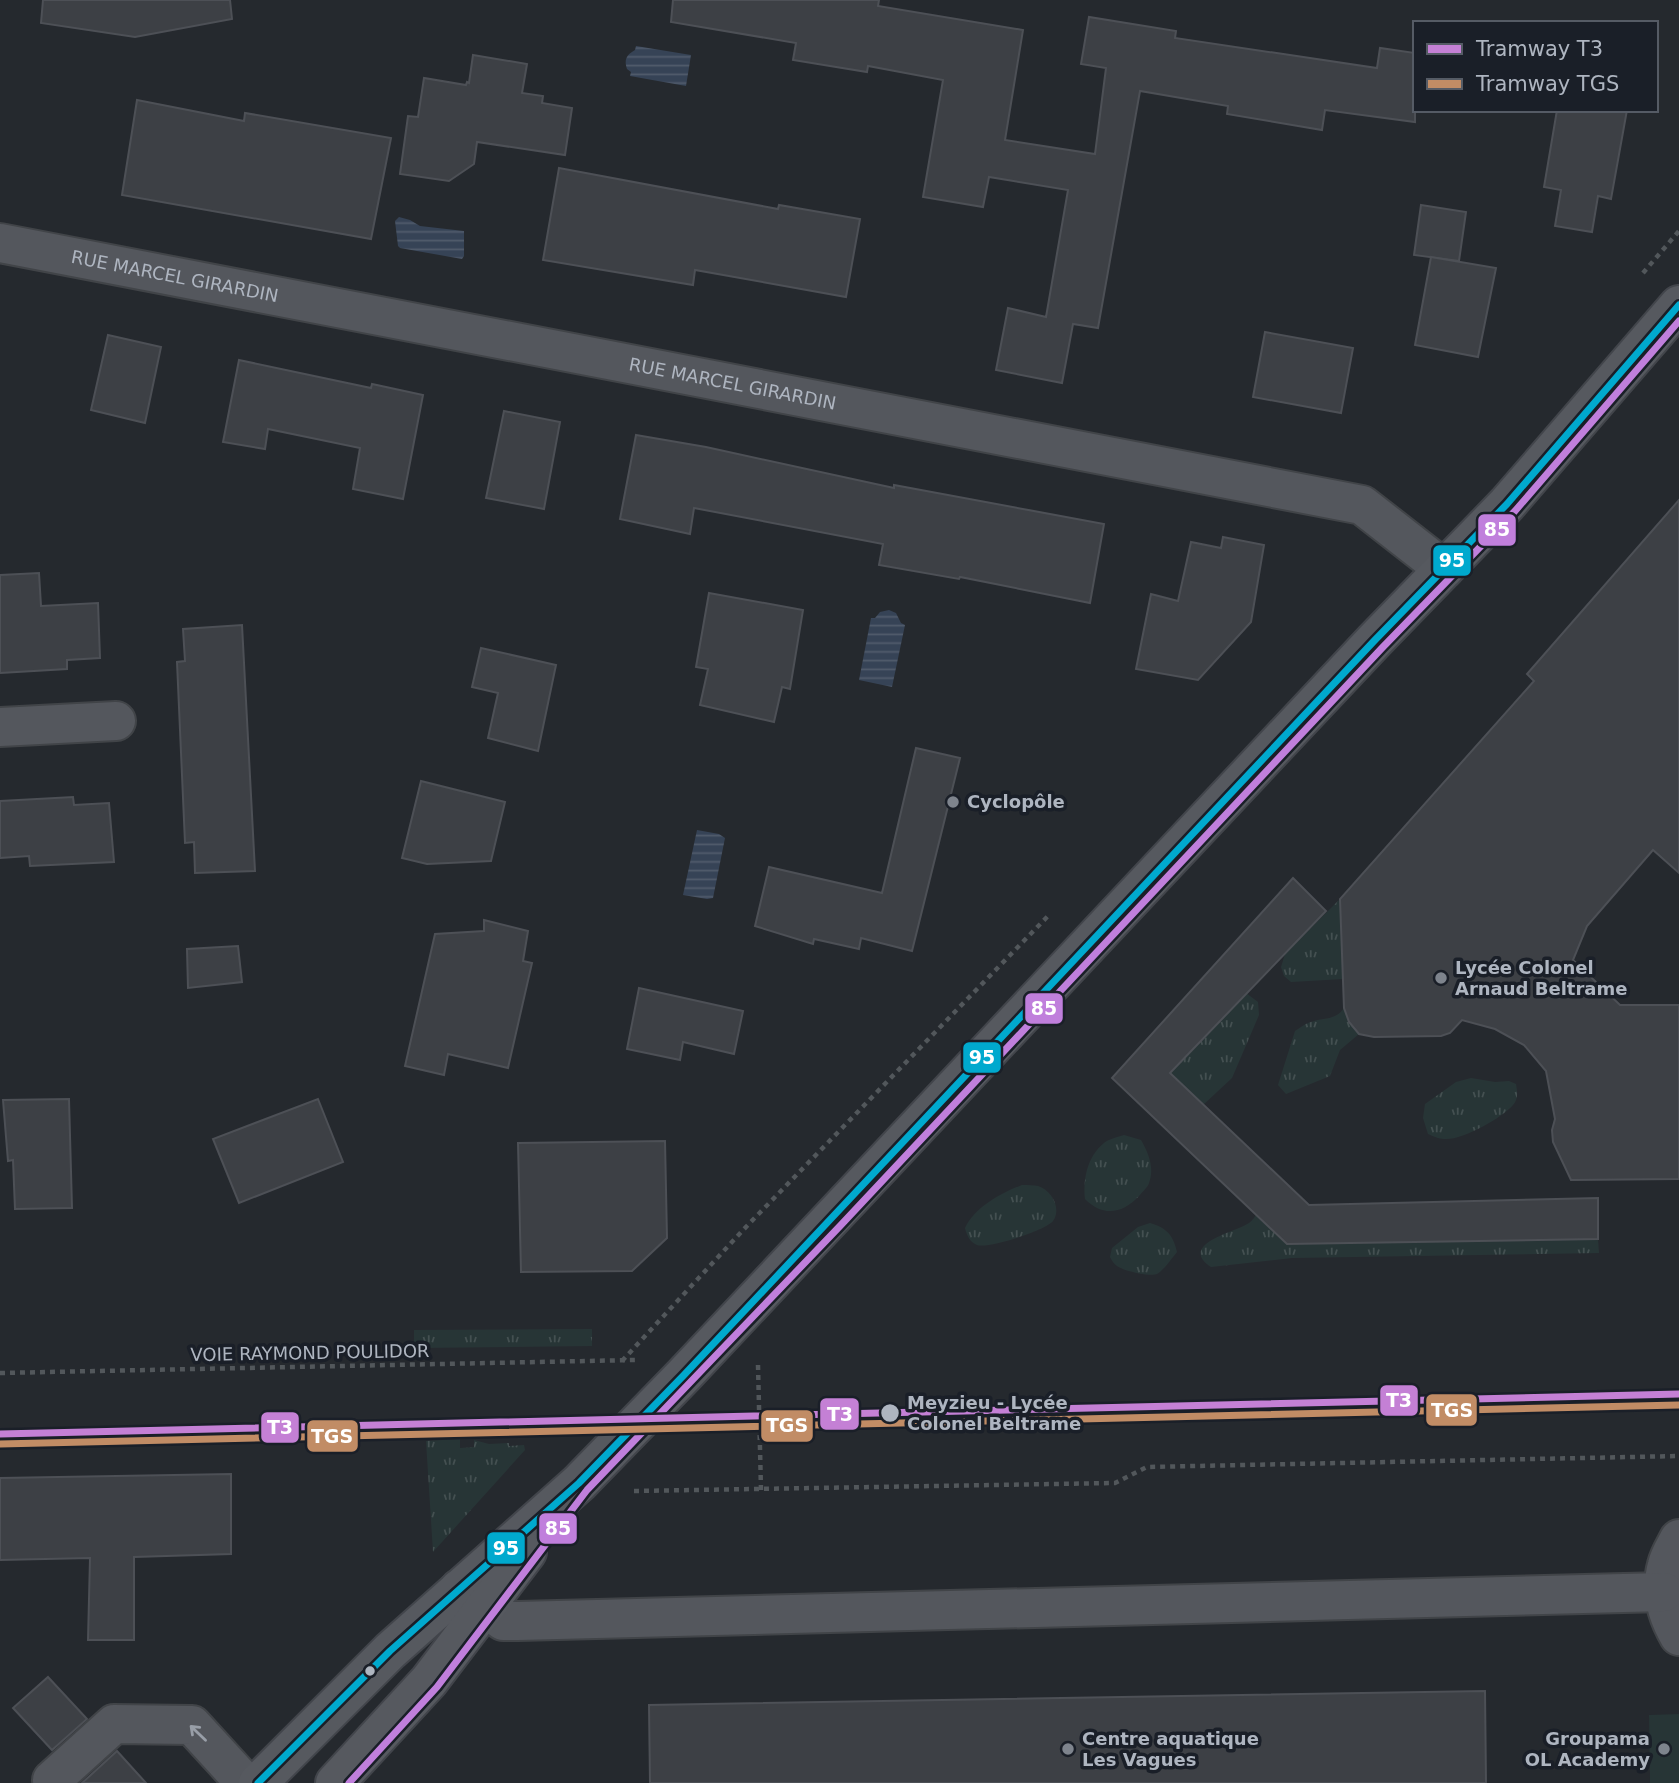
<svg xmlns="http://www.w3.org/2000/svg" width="1679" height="1783" viewBox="0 0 1679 1783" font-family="'DejaVu Sans',sans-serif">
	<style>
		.grass { fill: url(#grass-tufts) }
		.pitch { fill: #273536 }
		.water { fill: url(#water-rules) }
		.building { fill: #3d4045; stroke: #4d5056; stroke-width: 2 }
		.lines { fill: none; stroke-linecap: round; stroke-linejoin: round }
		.minor-casing { stroke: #414448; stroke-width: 42 }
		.major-casing { stroke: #42454b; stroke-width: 42 }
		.path { stroke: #52575b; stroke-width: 4.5; stroke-dasharray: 5 5; stroke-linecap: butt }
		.minor { stroke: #54575d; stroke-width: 38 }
		.major { stroke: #56595f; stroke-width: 38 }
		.bus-1-casing { stroke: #1a1f28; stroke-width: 12 }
		.bus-2-casing { stroke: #1a1f28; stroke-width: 12 }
		.bus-1 { stroke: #00a9ce; stroke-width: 7 }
		.bus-2 { stroke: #c07fdc; stroke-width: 7 }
		.tram-1-casing { stroke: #1a1f28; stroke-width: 12 }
		.tram-2-casing { stroke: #1a1f28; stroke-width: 12 }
		.tram-1 { stroke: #c480d5; stroke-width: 7 }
		.tram-2 { stroke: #c18c65; stroke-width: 7 }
		.oneway { stroke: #989ea7 }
		.poi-dot { fill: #7e848d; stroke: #1a1f28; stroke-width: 2.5 }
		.stop-dot { fill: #aeb5c0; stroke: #1a1f28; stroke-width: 2.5 }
		.labels { text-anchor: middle; stroke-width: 7; stroke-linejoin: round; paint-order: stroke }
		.street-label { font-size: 18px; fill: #aeb5c0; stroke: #1a1f28 }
		.poi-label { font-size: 18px; font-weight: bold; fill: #aeb5c0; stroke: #1a1f28; text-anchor: start }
		.stop-label { font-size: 18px; font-weight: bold; fill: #aeb5c0; stroke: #1a1f28; text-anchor: start }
		.line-badge { stroke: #1a1f28; stroke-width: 2.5 }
		.badge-label { font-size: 19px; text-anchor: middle; font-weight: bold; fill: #fff }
	</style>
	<defs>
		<pattern id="grass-tufts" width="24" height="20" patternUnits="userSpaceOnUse" patternTransform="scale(1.75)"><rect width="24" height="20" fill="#273536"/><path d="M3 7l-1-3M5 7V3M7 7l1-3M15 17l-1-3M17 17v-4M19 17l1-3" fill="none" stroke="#445051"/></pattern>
		<pattern id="water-rules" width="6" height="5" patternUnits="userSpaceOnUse" patternTransform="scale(1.75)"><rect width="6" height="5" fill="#364356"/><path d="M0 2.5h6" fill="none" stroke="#515c6c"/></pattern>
	</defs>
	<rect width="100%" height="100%" fill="#25292e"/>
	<g class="grass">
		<polygon points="1342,897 1343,979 1291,982 1284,976 1281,967 1285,954"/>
		<polygon points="1246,993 1258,1002 1259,1015 1232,1078 1203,1105 1170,1073"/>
		<path d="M1344,1008l5,14 10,12 -19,16 -10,26 -44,18 -8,-9 17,-54c5,-3 11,-8 16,-9 13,-5 24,-1 33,-14z"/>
		<path d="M1471,1078l24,4 14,-1 7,3c1,7 3,14 -3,21 -11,13 -52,36 -69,34 -5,0 -11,-3 -16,-5l-5,-16 2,-14 31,-22z"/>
		<path d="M1124,1135l17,5c7,12 14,28 8,43 -1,4 -7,9 -10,13 -17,18 -36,21 -54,3 -2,-20 2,-42 19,-56 5,-4 14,-6 20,-8z"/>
		<path d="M1022,1185c6,0 11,0 16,1 13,4 24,22 15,35 -7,9 -64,28 -76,24 -7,-3 -10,-9 -12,-17 10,-21 36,-35 57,-43z"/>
		<path d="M1256,1215l31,29 311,-5 1,14 -307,5 -81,9c-34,-23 25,-35 38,-44 3,-2 5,-5 7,-8z"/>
		<path d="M1150,1223c17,5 23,12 27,29 -6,7 -12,17 -20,22 -7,3 -33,-3 -40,-8 -3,-2 -5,-5 -7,-9l2,-9 26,-21z"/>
		<polygon points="592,1329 592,1346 414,1348 414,1330"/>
		<polygon points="460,1439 460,1448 474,1447 474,1440 489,1444 509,1443 509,1446 524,1445 525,1450 433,1552 426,1441"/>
	</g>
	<polygon class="pitch" points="1679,1714 1679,1783 1650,1783 1649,1715"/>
	<g class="water">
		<path d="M636,46l55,9 -5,31 -56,-10 1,-4 -4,-3c-3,-9 -1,-14 8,-19z"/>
		<polygon points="399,217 410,220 420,226 464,231 464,256 462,259 400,248 398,246 395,221"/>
		<polygon points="889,610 896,613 901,623 905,625 892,687 859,680 871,618 875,618 880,612"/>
		<polygon points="697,830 719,834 725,838 713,898 707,899 683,895"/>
	</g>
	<g class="building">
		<polygon points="43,0 230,0 232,19 135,37 41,23"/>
		<polygon points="673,0 879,0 878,6 1023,30 1005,140 1095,154 1106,68 1081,64 1089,17 1176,31 1175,38 1377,68 1380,48 1415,53 1415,122 1325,110 1322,130 1227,114 1228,106 1140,91 1098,328 1073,324 1062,383 996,370 1008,308 1046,317 1068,190 989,177 983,207 923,197 943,80 868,66 867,72 793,60 796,43 671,22"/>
		<polygon points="473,55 527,64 522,93 543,96 542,103 572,108 565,155 477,142 474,164 449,181 400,174 408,116 418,117 424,78 466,85 467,82 469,83"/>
		<polygon points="137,100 244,121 245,113 391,138 371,239 122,195"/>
		<polygon points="1557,110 1627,110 1611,199 1598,196 1592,232 1555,226 1561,190 1544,187"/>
		<polygon points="559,168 778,209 779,205 860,219 846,297 695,270 693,285 543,260"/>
		<polygon points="1421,205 1466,212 1459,261 1414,255"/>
		<polygon points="1431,257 1496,268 1478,357 1415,345"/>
		<polygon points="1265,332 1353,348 1341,413 1253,397"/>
		<polygon points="108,335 161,347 145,423 91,410"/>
		<polygon points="239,360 371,388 372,384 423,395 403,499 353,489 360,448 268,429 265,449 223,442"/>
		<polygon points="504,411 560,422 544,509 486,498"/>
		<polygon points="636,435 706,447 894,488 894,485 1104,524 1090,603 960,577 959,579 879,565 883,544 694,508 690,534 620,519"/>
		<polygon points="1679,500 1679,873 1653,850 1587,926 1573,960 1620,1005 1679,1005 1679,1179 1571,1180 1553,1142 1552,1130 1555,1119 1546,1071 1524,1045 1495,1029 1462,1020 1450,1033 1441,1036 1374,1037 1359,1034 1349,1022 1344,1008 1340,899 1534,681 1527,674"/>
		<polygon points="1223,537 1264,545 1251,622 1198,680 1136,669 1151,594 1178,601 1191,542 1221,548"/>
		<polygon points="39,573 41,606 98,603 100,658 67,660 67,669 0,673 0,575"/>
		<polygon points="709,593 803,610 790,689 782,687 774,722 700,705 708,669 696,667"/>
		<polygon points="242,625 255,871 195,873 194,842 185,843 177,662 185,661 183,629"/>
		<polygon points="481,648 556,665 538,751 488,738 498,693 472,687"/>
		<polygon points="916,748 960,758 912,951 861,938 859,949 814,939 813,944 755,926 769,867 882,893"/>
		<polygon points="421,781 505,802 491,861 427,864 402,858"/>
		<polygon points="73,797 74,805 109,803 114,862 30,866 29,856 0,858 0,801"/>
		<polygon points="1293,878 1326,911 1170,1073 1309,1205 1598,1198 1598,1239 1287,1244 1112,1078"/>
		<polygon points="484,920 528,931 523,961 532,963 508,1068 448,1054 444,1075 405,1066 435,934 484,931"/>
		<polygon points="238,946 242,982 188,988 187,949"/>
		<polygon points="639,988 743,1011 734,1054 683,1042 680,1060 627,1049"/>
		<polygon points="69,1099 72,1208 15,1209 13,1160 8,1161 3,1100"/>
		<polygon points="318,1099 343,1162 239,1203 213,1139"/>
		<polygon points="665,1141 667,1238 632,1271 521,1272 518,1143"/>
		<polygon points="231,1474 231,1554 134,1557 134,1640 88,1640 90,1558 0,1560 0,1478"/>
		<polygon points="48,1677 87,1719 52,1750 13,1708"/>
		<polygon points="1485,1691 1486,1783 650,1783 649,1705"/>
		<polygon points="117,1751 146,1783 82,1783"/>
	</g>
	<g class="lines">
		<g class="minor-casing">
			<g id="minor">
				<path id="s1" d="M0,243l1362,262 82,64"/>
				<polyline points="0,727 116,721"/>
				<path d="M1679,1539c-4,8 -10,17 -12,26 -7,25 -1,49 12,71"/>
				<polyline points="459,1589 503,1621 518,1621 1664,1592"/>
				<polyline points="55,1783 52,1780 114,1724 192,1725 245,1783"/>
			</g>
		</g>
		<g class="major-casing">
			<g id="major">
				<polyline points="258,1783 390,1651 579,1483 684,1375 1374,641 1507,504 1679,305"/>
				<polyline points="335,1783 429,1681 527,1552"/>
			</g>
		</g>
		<g class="path">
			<polyline points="1643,273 1679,231"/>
			<polyline points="622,1361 744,1229 1048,916"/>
			<polyline points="758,1365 761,1490"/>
			<polyline points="0,1373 635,1360"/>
			<polyline points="634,1491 1115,1483 1147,1467 1679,1456"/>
		</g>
		<use href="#minor" class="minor"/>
		<use href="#major" class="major"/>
		<g class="bus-1-casing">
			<polyline id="bus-1" points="258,1783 390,1651 579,1483 684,1375 1374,641 1507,504 1679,305"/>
		</g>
		<g class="bus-2-casing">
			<polyline id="bus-2" points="349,1783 437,1687 587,1490 840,1226 1382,648 1515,511 1679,321"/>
		</g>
		<use href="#bus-1" class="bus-1"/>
		<use href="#bus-2" class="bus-2"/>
		<g class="tram-1-casing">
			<polyline id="tram-1" points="0,1434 1679,1394"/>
		</g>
		<g class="tram-2-casing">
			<polyline id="tram-2" points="0,1444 1679,1405"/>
		</g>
		<use href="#tram-1" class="tram-1"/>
		<use href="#tram-2" class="tram-2"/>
	</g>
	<defs><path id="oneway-shaft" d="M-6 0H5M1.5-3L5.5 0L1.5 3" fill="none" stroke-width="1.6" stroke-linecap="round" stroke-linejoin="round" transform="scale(1.75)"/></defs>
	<use class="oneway" href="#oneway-shaft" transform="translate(198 1733) rotate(-136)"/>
	<g class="poi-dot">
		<circle cx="953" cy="802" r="7"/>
		<circle cx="1441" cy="978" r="7"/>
		<circle cx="1068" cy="1749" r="7"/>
		<circle cx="1664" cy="1749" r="7"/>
	</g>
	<g class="stop-dot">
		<circle cx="890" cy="1413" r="10"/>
		<circle cx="370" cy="1671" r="6"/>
	</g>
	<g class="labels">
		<g class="street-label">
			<text dy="6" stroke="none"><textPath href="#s1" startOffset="178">RUE MARCEL GIRARDIN</textPath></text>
			<text dy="6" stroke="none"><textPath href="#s1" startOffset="746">RUE MARCEL GIRARDIN</textPath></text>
			<text transform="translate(310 1353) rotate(-1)" y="6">VOIE RAYMOND POULIDOR</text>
		</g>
		<g class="poi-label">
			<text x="967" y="808">Cyclopôle</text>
			<text x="1455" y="974">Lycée Colonel<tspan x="1455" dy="21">Arnaud Beltrame</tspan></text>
			<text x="1082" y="1745">Centre aquatique<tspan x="1082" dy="21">Les Vagues</tspan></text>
			<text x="1650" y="1745" text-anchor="end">Groupama<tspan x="1650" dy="21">OL Academy</tspan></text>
		</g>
		<g class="stop-label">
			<text x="907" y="1409">Meyzieu - Lycée<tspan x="907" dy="21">Colonel Beltrame</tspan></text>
		</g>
	</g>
	<g class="line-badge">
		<rect x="1477" y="513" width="40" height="34" rx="7" fill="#c07fdc"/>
		<rect x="1432" y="544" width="40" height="33" rx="7" fill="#00a9ce"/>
		<rect x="1024" y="992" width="40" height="33" rx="7" fill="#c07fdc"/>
		<rect x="962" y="1041" width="40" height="33" rx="7" fill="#00a9ce"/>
		<rect x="1379" y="1384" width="40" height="33" rx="7" fill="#c480d5"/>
		<rect x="1425" y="1393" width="53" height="34" rx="7" fill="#c18c65"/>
		<rect x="819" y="1397" width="41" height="34" rx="7" fill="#c480d5"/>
		<rect x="760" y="1409" width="54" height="34" rx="7" fill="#c18c65"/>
		<rect x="260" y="1411" width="40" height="33" rx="7" fill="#c480d5"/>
		<rect x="306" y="1419" width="53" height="34" rx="7" fill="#c18c65"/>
		<rect x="538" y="1512" width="40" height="33" rx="7" fill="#c07fdc"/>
		<rect x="486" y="1531" width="40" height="34" rx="7" fill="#00a9ce"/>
	</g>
	<g class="badge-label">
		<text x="1497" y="536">85</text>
		<text x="1452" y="567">95</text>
		<text x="1044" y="1015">85</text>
		<text x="982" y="1064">95</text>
		<text x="1399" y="1407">T3</text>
		<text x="1452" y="1417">TGS</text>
		<text x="840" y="1421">T3</text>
		<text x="787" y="1432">TGS</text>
		<text x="280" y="1434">T3</text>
		<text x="332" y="1443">TGS</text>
		<text x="558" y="1535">85</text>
		<text x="506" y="1555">95</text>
	</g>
	<rect x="1413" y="21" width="245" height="91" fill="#1a1f28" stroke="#555b65" stroke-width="2"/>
	<rect x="1427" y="44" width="35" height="10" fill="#c480d5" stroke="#555b65" stroke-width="2"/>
	<text x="1476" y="56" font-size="21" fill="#aeb5c0">Tramway T3</text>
	<rect x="1427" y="79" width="35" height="10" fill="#c18c65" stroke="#555b65" stroke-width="2"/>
	<text x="1476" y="91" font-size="21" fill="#aeb5c0">Tramway TGS</text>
</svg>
